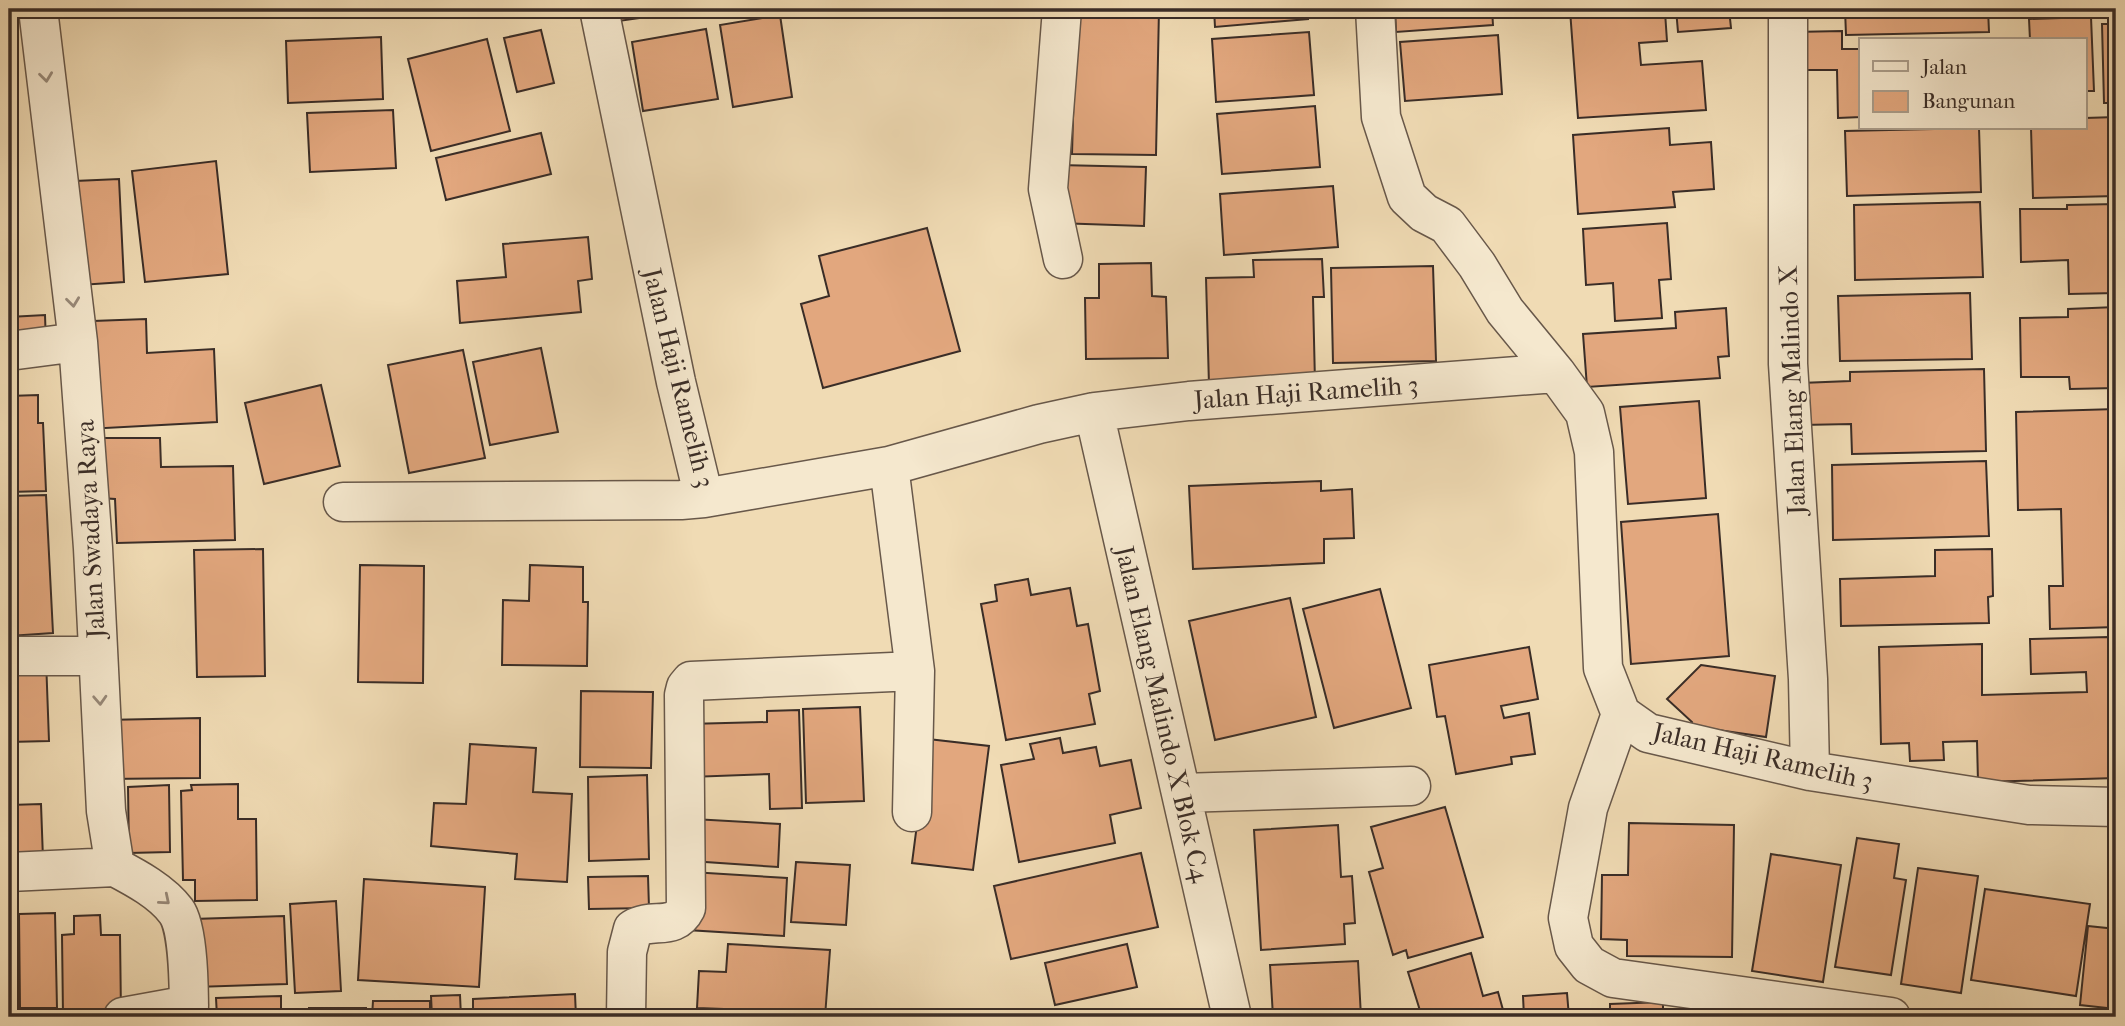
<svg xmlns="http://www.w3.org/2000/svg" width="2125" height="1026" font-family="'IM FELL French Canon',serif">
	<style>
		.building { fill: #e2a77e; stroke: #3a2d27; stroke-width: 2 }
		.lines { fill: none; stroke-linecap: round; stroke-linejoin: round }
		.minor-casing { stroke: #68584a; stroke-width: 41 }
		.minor { stroke: #f5e8ce; stroke-width: 38 }
		.oneway { stroke: #988a7a }
		.labels { text-anchor: middle; stroke-width: 5; stroke-linejoin: round; paint-order: stroke }
		.street-label { font-size: 26px; fill: #3a2d27; stroke: #f5e8ce }
	</style>
	<rect width="100%" height="100%" fill="#f0dbb4"/>
	<filter id="stains"><feTurbulence type="fractalNoise" baseFrequency=".00286" numOctaves="4"/><feColorMatrix values="0 0 0 0 .2 0 0 0 0 .09 0 0 0 0 .02 0 0 0 .5 -.17"/></filter>
	<radialGradient id="worn" r=".72"><stop offset=".6" stop-color="#630" stop-opacity="0"/><stop offset="1" stop-color="#630" stop-opacity=".3"/></radialGradient>
	<path class="building" d="M 609,9 L 703,9 L 612,22 Z
		M 1076,9 L 1159,9 L 1156,155 L 1072,154 Z
		M 1214,9 L 1307,9 L 1308,19 L 1215,27 Z
		M 1395,9 L 1492,9 L 1493,25 L 1396,32 Z
		M 1557,9 L 1637,9 L 1638,13 L 1665,12 L 1667,41 L 1639,43 L 1641,65 L 1702,61 L 1706,110 L 1578,118 L 1570,10 Z
		M 1676,9 L 1729,9 L 1731,28 L 1678,32 Z
		M 1845,9 L 1988,9 L 1989,32 L 1846,35 Z
		M 780,15 L 792,97 L 733,107 L 720,25 Z
		M 2091,17 L 2094,91 L 2085,91 L 2085,40 L 2030,40 L 2029,19 Z
		M 2102,24 L 2116,24 L 2116,103 L 2104,103 Z
		M 706,29 L 718,99 L 643,111 L 632,42 Z
		M 541,30 L 554,83 L 517,92 L 504,38 Z
		M 1842,31 L 1842,49 L 1861,49 L 1861,117 L 1838,118 L 1837,70 L 1794,70 L 1793,32 Z
		M 1309,32 L 1314,95 L 1216,102 L 1212,39 Z
		M 1498,35 L 1502,94 L 1405,101 L 1400,42 Z
		M 381,37 L 383,99 L 288,103 L 286,41 Z
		M 487,39 L 510,131 L 431,151 L 408,59 Z
		M 1315,106 L 1320,167 L 1222,174 L 1217,114 Z
		M 393,110 L 396,168 L 310,172 L 307,113 Z
		M 2116,117 L 2116,196 L 2033,198 L 2031,128 L 2085,128 L 2085,118 Z
		M 1669,128 L 1670,145 L 1711,142 L 1714,189 L 1673,192 L 1675,207 L 1578,214 L 1573,135 Z
		M 1979,128 L 1981,192 L 1847,196 L 1845,131 Z
		M 541,133 L 551,174 L 446,200 L 436,158 Z
		M 216,161 L 228,274 L 145,282 L 132,171 Z
		M 1058,165 L 1146,167 L 1144,226 L 1056,223 Z
		M 119,179 L 124,282 L 80,285 L 75,181 Z
		M 1333,186 L 1338,247 L 1224,255 L 1220,194 Z
		M 1980,202 L 1983,277 L 1855,280 L 1854,205 Z
		M 2116,204 L 2116,293 L 2069,294 L 2068,260 L 2021,262 L 2020,209 L 2067,209 L 2067,205 Z
		M 1667,223 L 1671,279 L 1659,280 L 1662,318 L 1615,321 L 1613,283 L 1586,285 L 1583,229 Z
		M 9,226 L 13,226 L 15,265 L 9,265 Z
		M 927,228 L 960,351 L 823,388 L 801,304 L 829,296 L 819,256 Z
		M 588,237 L 592,279 L 578,281 L 581,312 L 460,323 L 457,281 L 506,277 L 503,244 Z
		M 1322,259 L 1324,297 L 1313,297 L 1315,382 L 1209,385 L 1206,278 L 1254,277 L 1253,260 Z
		M 1151,263 L 1152,296 L 1166,297 L 1168,358 L 1086,359 L 1085,298 L 1099,298 L 1099,264 Z
		M 1433,266 L 1436,361 L 1333,363 L 1331,268 Z
		M 1970,293 L 1972,359 L 1840,361 L 1838,296 Z
		M 2116,307 L 2116,388 L 2070,389 L 2069,377 L 2021,377 L 2020,318 L 2068,317 L 2068,309 Z
		M 1726,308 L 1729,356 L 1718,357 L 1720,378 L 1587,387 L 1583,334 L 1676,328 L 1675,312 Z
		M 45,315 L 46,344 L 9,348 L 9,317 Z
		M 146,319 L 147,353 L 214,349 L 217,422 L 87,429 L 93,321 Z
		M 541,348 L 558,432 L 490,445 L 473,362 Z
		M 463,350 L 485,458 L 409,473 L 388,365 Z
		M 1984,369 L 1986,451 L 1852,454 L 1851,424 L 1802,425 L 1801,383 L 1850,381 L 1850,372 Z
		M 321,385 L 340,466 L 264,484 L 245,403 Z
		M 38,395 L 38,423 L 43,423 L 46,491 L 9,492 L 9,396 Z
		M 1699,401 L 1706,498 L 1628,504 L 1620,407 Z
		M 2116,409 L 2116,627 L 2050,629 L 2049,586 L 2063,586 L 2061,509 L 2018,510 L 2016,412 Z
		M 98,438 L 160,438 L 161,467 L 233,466 L 235,540 L 117,543 L 115,499 L 100,498 Z
		M 1986,461 L 1989,536 L 1833,540 L 1832,465 Z
		M 1321,481 L 1321,491 L 1352,489 L 1354,538 L 1324,539 L 1324,563 L 1193,569 L 1189,486 Z
		M 46,495 L 53,633 L 9,636 L 9,496 Z
		M 1718,514 L 1729,656 L 1631,664 L 1621,522 Z
		M 263,549 L 265,676 L 197,677 L 194,550 Z
		M 1992,549 L 1993,596 L 1988,597 L 1989,623 L 1841,626 L 1840,579 L 1935,576 L 1935,550 Z
		M 360,565 L 424,566 L 423,683 L 358,682 Z
		M 530,565 L 583,567 L 583,602 L 588,602 L 587,666 L 502,665 L 503,600 L 529,601 Z
		M 1028,579 L 1031,595 L 1070,588 L 1077,626 L 1088,624 L 1100,691 L 1089,694 L 1095,724 L 1006,740 L 981,604 L 997,601 L 995,585 Z
		M 1380,589 L 1411,708 L 1334,728 L 1303,609 Z
		M 1290,598 L 1316,717 L 1215,740 L 1189,621 Z
		M 2108,637 L 2108,640 L 2116,640 L 2116,778 L 1978,782 L 1977,741 L 1943,742 L 1944,760 L 1910,761 L 1909,743 L 1881,744 L 1879,647 L 1982,644 L 1982,695 L 2087,692 L 2086,672 L 2031,674 L 2030,639 Z
		M 1529,647 L 1538,699 L 1501,706 L 1504,718 L 1529,713 L 1535,754 L 1511,757 L 1512,764 L 1456,774 L 1445,716 L 1437,717 L 1429,665 Z
		M 46,659 L 49,741 L 9,742 L 9,661 Z
		M 1701,665 L 1775,676 L 1766,737 L 1691,726 L 1692,722 L 1667,699 Z
		M 581,691 L 653,692 L 651,768 L 580,767 Z
		M 860,707 L 864,801 L 806,803 L 803,709 Z
		M 799,710 L 802,808 L 770,809 L 769,774 L 690,777 L 688,724 L 767,722 L 767,711 Z
		M 200,718 L 200,778 L 106,779 L 105,720 Z
		M 1060,738 L 1063,753 L 1096,747 L 1100,766 L 1131,760 L 1141,808 L 1110,815 L 1115,843 L 1019,862 L 1001,765 L 1034,759 L 1030,744 Z
		M 928,739 L 989,746 L 973,870 L 912,863 Z
		M 470,744 L 536,748 L 533,792 L 572,794 L 567,882 L 515,879 L 517,854 L 431,846 L 434,803 L 466,804 Z
		M 647,775 L 649,859 L 589,861 L 588,777 Z
		M 238,784 L 238,819 L 256,819 L 257,900 L 195,901 L 195,880 L 183,880 L 181,791 L 192,790 L 191,785 Z
		M 169,785 L 170,852 L 129,853 L 128,787 Z
		M 9,799 L 10,805 L 41,804 L 43,859 L 9,869 Z
		M 1445,807 L 1483,937 L 1408,958 L 1406,950 L 1393,955 L 1369,872 L 1383,868 L 1371,827 Z
		M 693,819 L 780,824 L 778,867 L 691,861 Z
		M 1629,823 L 1734,825 L 1732,957 L 1627,956 L 1627,940 L 1601,939 L 1602,875 L 1628,875 Z
		M 1338,825 L 1341,877 L 1352,876 L 1355,923 L 1344,924 L 1345,944 L 1261,950 L 1254,830 Z
		M 1857,838 L 1899,844 L 1894,878 L 1906,880 L 1891,975 L 1835,967 Z
		M 1141,853 L 1158,927 L 1011,959 L 994,886 Z
		M 1771,854 L 1841,865 L 1823,982 L 1752,971 Z
		M 796,862 L 850,865 L 846,925 L 791,922 Z
		M 1918,868 L 1978,876 L 1961,993 L 1901,984 Z
		M 691,872 L 787,878 L 784,936 L 687,930 Z
		M 648,876 L 649,908 L 589,909 L 588,877 Z
		M 364,879 L 485,887 L 479,987 L 358,980 Z
		M 1985,889 L 2090,904 L 2076,996 L 1971,980 Z
		M 336,901 L 341,991 L 295,993 L 290,904 Z
		M 9,909 L 13,1017 L 9,1017 Z
		M 55,913 L 57,1008 L 20,1008 L 19,914 Z
		M 100,915 L 101,935 L 120,935 L 121,1014 L 63,1015 L 62,935 L 74,934 L 74,916 Z
		M 284,916 L 287,984 L 195,987 L 193,919 Z
		M 2088,926 L 2116,929 L 2116,1009 L 2080,1005 Z
		M 728,944 L 830,950 L 825,1017 L 723,1017 L 723,1009 L 697,1008 L 699,971 L 726,972 Z
		M 1127,944 L 1137,987 L 1055,1005 L 1045,963 Z
		M 1471,953 L 1483,996 L 1498,992 L 1505,1017 L 1422,1017 L 1408,972 Z
		M 1358,961 L 1361,1017 L 1273,1017 L 1270,965 Z
		M 1567,993 L 1569,1017 L 1524,1017 L 1523,996 Z
		M 575,994 L 576,1017 L 473,1017 L 473,999 Z
		M 460,995 L 461,1017 L 432,1017 L 431,996 Z
		M 281,996 L 281,1017 L 217,1017 L 216,998 Z
		M 373,1001 L 430,1001 L 430,1017 L 372,1017 Z
		M 1663,1002 L 1663,1017 L 1610,1017 L 1610,1004 Z
		M 1684,1006 L 1794,1017 L 1683,1017 Z
		M 309,1008 L 366,1008 L 366,1017 L 309,1017 Z"/>
	<g class="lines">
		<defs>
			<path id="minor" d="M 38,9 L 78,342 L 93,548 L 106,811 L 115,867 C 136,878 162,892 176,911 C 189,928 189,994 189,1017
				M 599,9 L 676,382 L 704,498 L 889,466 L 1039,424 L 1094,412 L 1189,401 L 1556,373 L 1585,413 L 1594,452 L 1603,668 L 1621,714 L 1648,733 L 1810,771 L 2029,805 L 2116,807
				M 1062,9 L 1048,189 L 1063,259
				M 1375,9 L 1381,117 L 1407,197 L 1424,213 L 1447,225 L 1477,265 L 1505,311 L 1556,373
				M 1788,9 L 1788,364 L 1808,679 L 1810,771
				M 9,351 L 78,342
				M 1094,412 L 1232,1017
				M 889,466 L 915,671 L 912,812
				M 343,502 L 681,500 L 704,498
				M 9,656 L 97,656
				M 1621,714 L 1588,808 L 1568,918 L 1574,946 L 1589,965 L 1613,978 L 1891,1017
				M 1181,793 L 1411,786
				M 9,872 L 115,867
				M 123,1017 L 189,1005
				M 626,1017 L 627,952 L 633,929 C 653,917 674,932 686,908 L 684,695 L 686,687 L 691,681 L 915,671"/>
		</defs>
		<use href="#minor" class="minor-casing"/>
		<use href="#minor" class="minor"/>
	</g>
	<defs><path id="oneway-chevron" d="M-2-3.5L2.5 0L-2 3.5" fill="none" stroke-width="1.6" stroke-linecap="round" stroke-linejoin="round" transform="scale(1.75)"/></defs>
	<g class="oneway">
		<use href="#oneway-chevron" transform="translate(46 77) rotate(83)"/>
		<use href="#oneway-chevron" transform="translate(73 302) rotate(83)"/>
		<use href="#oneway-chevron" transform="translate(100 700) rotate(87)"/>
		<use href="#oneway-chevron" transform="translate(165 900) rotate(40)"/>
	</g>
	<g class="labels">
		<g class="street-label">
			<text transform="translate(679 378) rotate(76)" y="9">Jalan Haji Ramelih 3</text>
			<text transform="translate(1792 390) rotate(-92)" y="9">Jalan Elang Malindo X</text>
			<text transform="translate(1306 392) rotate(-4)" y="9">Jalan Haji Ramelih 3</text>
			<text transform="translate(90 529) rotate(-93)" y="9">Jalan Swadaya Raya</text>
			<text transform="translate(1163 714) rotate(77)" y="9">Jalan Elang Malindo X Blok C4</text>
			<text transform="translate(1763 756) rotate(13)" y="9">Jalan Haji Ramelih 3</text>
		</g>
	</g>
	<rect width="2125" height="1026" fill="none" stroke="#f0dbb4" stroke-width="35"/>
	<rect x="10" y="10" width="2104" height="1005" fill="none" stroke="#3a2d27" stroke-width="3.5"/>
	<rect x="18" y="18" width="2090" height="991" fill="none" stroke="#3a2d27" stroke-width="2"/>
	<rect x="1859" y="38" width="228" height="91" fill="#f5e8ce" stroke="#aa9d8b" stroke-width="2"/>
	<rect x="1873" y="61" width="35" height="10" fill="#f5e8ce" stroke="#aa9d8b" stroke-width="2"/>
	<text x="1922" y="74" font-size="21" fill="#3a2d27">Jalan</text>
	<rect x="1873" y="91" width="35" height="21" fill="#e2a77e" stroke="#aa9d8b" stroke-width="2"/>
	<text x="1922" y="108" font-size="21" fill="#3a2d27">Bangunan</text>
	<rect width="100%" height="100%" filter="url(#stains)"/>
	<rect width="100%" height="100%" fill="url(#worn)"/>
</svg>
